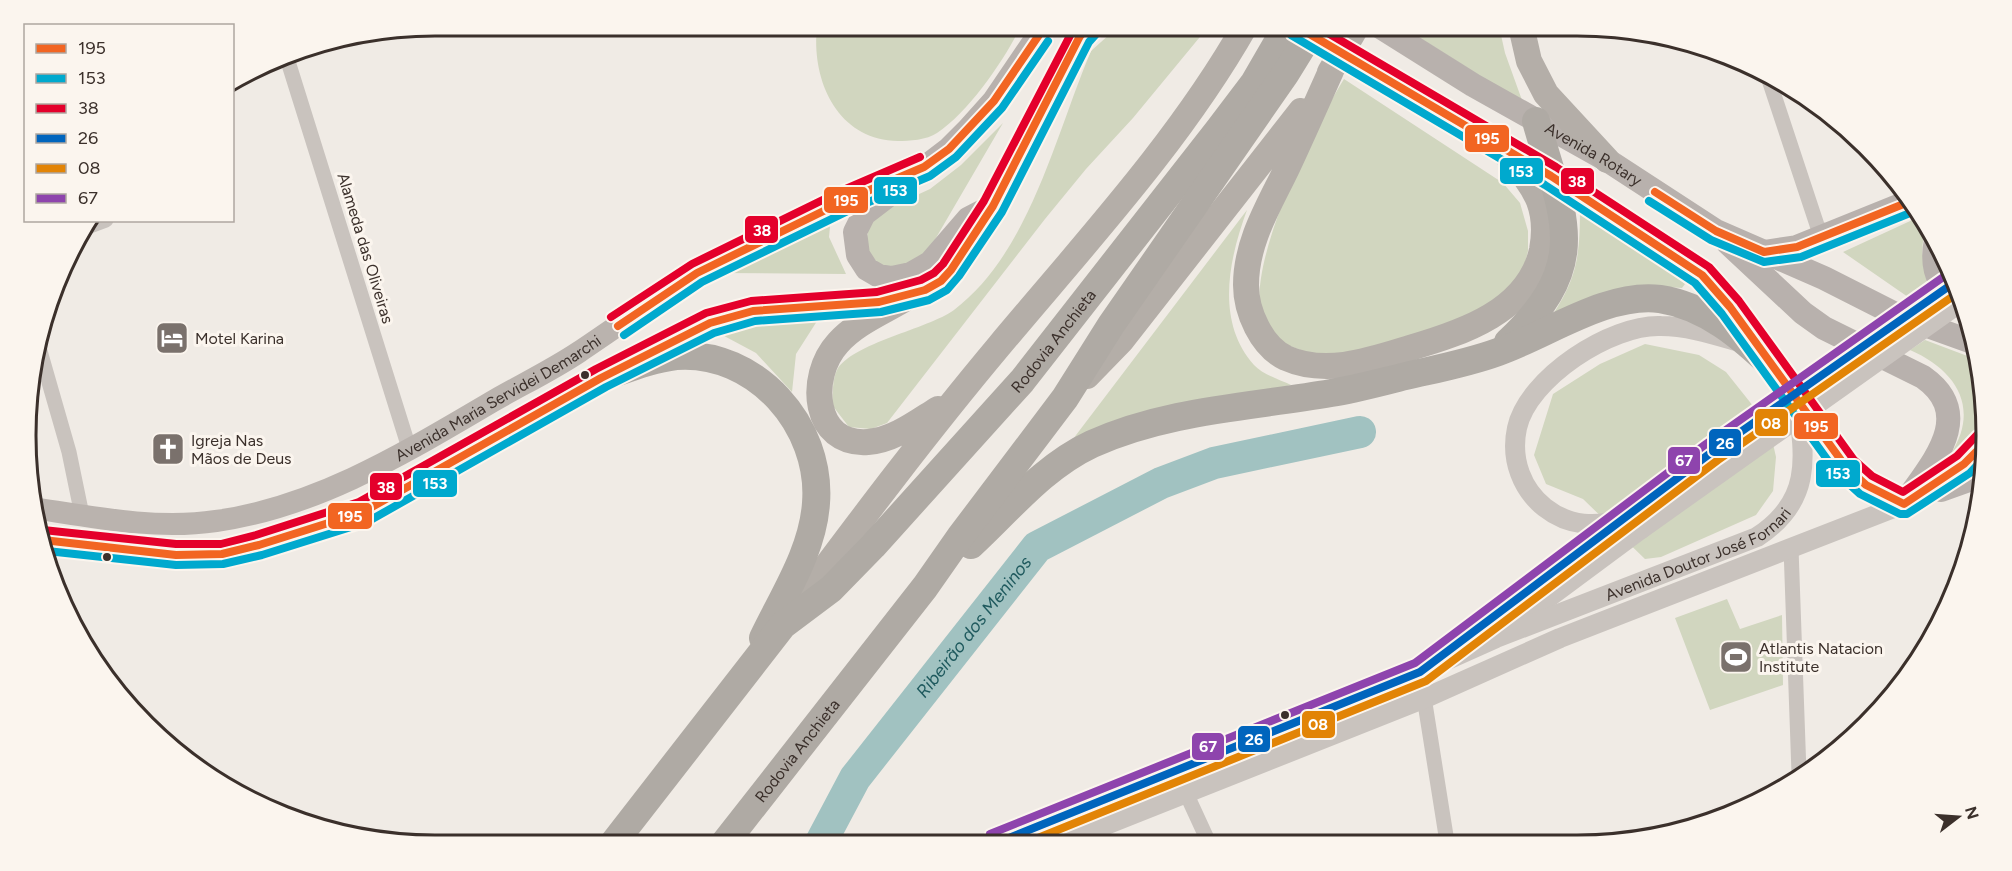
<svg xmlns="http://www.w3.org/2000/svg" width="2012" height="871" font-family="Figtree,sans-serif">
	<style>
		.green { fill: #d1d6bf }
		.lines { fill: none; stroke-linecap: round; stroke-linejoin: round }
		.river { stroke: #a1c2c1; stroke-width: 32 }
		.minor { stroke: #c9c3be; stroke-width: 15 }
		.tertiary { stroke: #c9c3be; stroke-width: 20 }
		.secondary { stroke: #bab3ae; stroke-width: 22 }
		.primary { stroke: #b8b1ad; stroke-width: 24 }
		.trunk { stroke: #b4aea8; stroke-width: 26 }
		.motorway { stroke: #afaaa4; stroke-width: 28 }
		.tertiary-bridge { stroke: #c9c3be; stroke-width: 20 }
		.primary-bridge { stroke: #b8b1ad; stroke-width: 24 }
		.bus-1-casing { stroke: #fbf5ee; stroke-width: 12 }
		.bus-2-casing { stroke: #fbf5ee; stroke-width: 12 }
		.bus-3-casing { stroke: #fbf5ee; stroke-width: 12 }
		.bus-4-casing { stroke: #fbf5ee; stroke-width: 12 }
		.bus-5-casing { stroke: #fbf5ee; stroke-width: 12 }
		.bus-6-casing { stroke: #fbf5ee; stroke-width: 12 }
		.bus-1 { stroke: #f26522; stroke-width: 8 }
		.bus-2 { stroke: #00a9ce; stroke-width: 8 }
		.bus-3 { stroke: #e4002b; stroke-width: 8 }
		.bus-4 { stroke: #0065bd; stroke-width: 8 }
		.bus-5 { stroke: #e28406; stroke-width: 8 }
		.bus-6 { stroke: #8e44ad; stroke-width: 8 }
		.bus-dot { fill: #3b302b; stroke: #fbf5ee; stroke-width: 2 }
		.labels { text-anchor: middle; stroke-width: 6; stroke-linejoin: round; paint-order: stroke }
		.street-label { font-size: 16px; fill: #3b302b; stroke: #fbf5ee }
		.poi-label { font-size: 16px; fill: #3b302b; stroke: #fbf5ee; text-anchor: start }
		.water-label { font-size: 18px; font-style: italic; fill: #1f5a5e; stroke: #fbf5ee }
		.rim { fill: none; stroke: #3b302b; stroke-width: 3 }
		.line-badge { stroke: #fbf5ee; stroke-width: 2 }
		.badge-label { font-size: 16px; text-anchor: middle; font-weight: bold; fill: #fff }
	</style>
	<rect width="100%" height="100%" fill="#f0ebe5"/>
	<path class="green" d="M 817,26 L 1021,26 C 1005,59 969,112 937,133 C 927,140 909,141 898,141 C 837,140 811,80 817,26 Z
		M 1129,26 L 1175,26 L 1204,32 L 1133,118 L 1086,169 L 1045,219 L 887,423 L 871,429 L 849,427 L 832,405 C 833,394 832,380 837,370 C 852,343 928,329 954,310 C 1030,252 1055,136 1091,51 L 1111,33 Z
		M 1401,26 L 1499,26 L 1505,53 L 1523,103 Z
		M 1344,79 L 1503,183 L 1520,203 L 1528,231 L 1528,251 L 1522,276 L 1501,304 L 1450,332 L 1329,361 L 1272,339 C 1268,330 1261,319 1260,310 C 1252,252 1313,129 1344,79 Z
		M 1003,123 L 926,255 L 893,276 L 865,251 L 869,224 L 878,213 L 930,189 L 961,165 Z
		M 1580,205 L 1685,284 L 1682,288 L 1651,286 L 1548,322 C 1578,278 1580,256 1580,205 Z
		M 1247,210 C 1229,259 1215,321 1254,365 C 1262,374 1280,380 1291,385 L 1070,443 Z
		M 831,216 L 829,237 L 846,274 L 717,273 Z
		M 1921,216 L 1928,228 C 1918,243 1924,266 1927,283 L 1908,297 L 1843,252 Z
		M 783,316 L 819,318 L 796,354 L 792,392 L 756,353 L 713,330 Z
		M 1925,340 L 1978,360 L 1985,422 L 1952,458 L 1950,455 C 1981,408 1956,370 1910,350 Z
		M 1645,344 L 1699,355 L 1726,372 L 1769,426 L 1776,457 L 1773,491 L 1756,515 L 1661,557 L 1645,559 L 1583,499 L 1546,484 L 1534,455 L 1553,394 L 1600,364 Z
		M 1727,599 L 1740,629 L 1782,615 L 1783,685 L 1710,710 L 1675,618 Z"/>
	<g class="lines">
		<path class="river" id="s1" d="M 820,844 L 855,778 L 1037,547 L 1161,483 L 1214,463 L 1360,432"/>
		<path class="minor" d="M 286,55 L 410,451
			M 1767,74 L 1818,228 L 1832,234
			M 82,229 L 106,220
			M 38,344 L 69,452 L 82,515
			M 1791,548 L 1799,773
			M 1420,672 L 1447,842
			M 1172,772 L 1186,793 L 1209,843"/>
		<g class="tertiary">
			<path d="M 1628,515 C 1568,546 1503,493 1517,428 C 1528,378 1611,324 1661,326 C 1686,326 1712,334 1736,341"/>
			<path d="M 1513,624 L 1641,529"/>
			<path d="M 1445,652 L 1616,523"/>
			<path id="s2" d="M 994,844 L 1420,672 L 1496,638 L 1757,537 C 1811,502 1806,459 1797,403"/>
			<path d="M 1058,844 L 1423,699 L 1560,638 L 1904,504"/>
		</g>
		<g class="secondary">
			<path id="s3" d="M 33,508 C 92,517 156,530 216,521 C 318,507 408,451 495,400 C 523,384 552,370 579,352 C 618,326 656,298 696,274 C 764,235 839,203 911,172"/>
			<path d="M 42,540 C 101,547 162,560 222,554 C 267,549 320,528 363,512 C 432,473 501,435 569,396 C 617,369 667,337 719,320 C 788,297 868,321 934,285 C 961,271 977,231 993,206"/>
		</g>
		<g class="primary">
			<path d="M 1045,26 L 994,101 L 968,130 L 949,149 L 864,214 L 855,232 L 858,255 L 867,269 L 879,276 L 892,278 L 911,274 L 930,263 L 968,219 L 993,206 L 1080,36 L 1089,26"/>
			<path id="s4" d="M 1379,26 L 1473,85 L 1607,160 L 1716,231 L 1824,278 L 1897,315 L 1975,343"/>
			<path d="M 1458,122 L 1551,176 L 1702,275 L 1730,307 L 1846,467 L 1866,485 L 1904,504"/>
			<path d="M 1936,240 C 1930,268 1939,289 1961,306"/>
			<path d="M 1728,243 L 1803,313 L 1824,328 L 1923,377 C 1978,416 1930,465 1904,504"/>
			<path d="M 1764,252 L 1797,247 L 1911,201"/>
			<path d="M 1941,490 L 1983,475"/>
			<path d="M 1911,500 L 1964,464 L 1985,442"/>
		</g>
		<path class="trunk" d="M 1521,26 L 1529,61 L 1546,94 L 1607,160
			M 1331,71 C 1317,102 1303,134 1288,166 C 1270,204 1246,241 1246,285 C 1246,311 1261,346 1286,358 C 1326,376 1371,360 1410,348 C 1462,333 1529,311 1542,250 C 1545,234 1545,217 1539,201 C 1531,181 1515,165 1502,149
			M 1330,72 L 1357,26
			M 911,295 C 888,310 856,322 838,343 C 807,377 813,446 868,442 C 894,440 917,422 938,409
			M 1087,376 L 1121,341 L 1301,111
			M 793,611 C 860,521 927,432 999,346 C 1085,243 1179,142 1245,26"/>
		<g class="motorway">
			<path d="M 1508,342 C 1593,262 1563,218 1536,121"/>
			<path d="M 601,378 C 625,370 650,359 676,356 C 756,350 822,426 816,503 C 813,551 783,596 763,638"/>
			<path d="M 971,545 C 1010,509 1043,467 1092,444 C 1167,410 1251,407 1331,393 C 1356,389 1381,382 1406,376 C 1436,369 1468,363 1498,352 C 1547,335 1607,292 1660,299 C 1706,306 1742,337 1774,368"/>
			<path id="s5" d="M 612,845 L 783,625 L 831,589 L 873,546 L 1022,381 L 1219,129 L 1254,83 L 1287,26"/>
			<path id="s6" d="M 723,845 L 925,587 L 960,537 L 1065,398 L 1111,325 L 1286,73 L 1315,26"/>
		</g>
		<path class="tertiary-bridge" d="M 1630,513 L 1955,282
			M 1641,529 L 1962,301"/>
		<path class="primary-bridge" d="M 1296,26 L 1458,122"/>
		<defs>
			<path id="bus-1" d="M 1296,26 L 1551,176 L 1702,275 L 1730,307 L 1846,467 L 1866,485 L 1904,504 L 1964,464 L 1985,443
				M 1655,192 L 1716,231 L 1764,252 L 1797,247 L 1911,201
				M 618,326 L 697,273 L 846,200 L 924,167 L 949,149 L 994,101 L 1039,35
				M 43,540 L 176,555 L 222,554 L 259,545 L 363,512 L 601,378 L 710,323 L 753,311 L 879,302 L 925,290 L 941,281 L 951,270 L 993,206 L 1080,36 L 1089,26"/>
			<path id="bus-2" d="M 1291,35 L 1545,185 L 1695,283 L 1722,314 L 1837,473 L 1860,494 L 1900,514 L 1907,514 L 1970,473 L 1984,458
				M 1649,201 L 1711,240 L 1764,262 L 1801,257 L 1915,211
				M 624,335 L 702,282 L 850,210 L 930,176 L 956,157 L 1002,108 L 1048,41
				M 47,551 L 176,565 L 223,564 L 262,555 L 367,522 L 606,387 L 714,333 L 755,321 L 881,312 L 929,300 L 947,290 L 959,276 L 1002,212 L 1089,42 L 1097,33"/>
			<path id="bus-3" d="M 1316,26 L 1556,167 L 1709,267 L 1739,301 L 1854,460 L 1872,476 L 1903,492 L 1957,456 L 1977,435
				M 611,317 L 692,264 L 841,191 L 920,157
				M 43,530 L 176,544 L 221,544 L 256,535 L 359,502 L 596,369 L 706,313 L 751,301 L 877,292 L 921,280 L 934,273 L 943,264 L 984,201 L 1075,26"/>
			<path id="bus-4" d="M 994,844 L 1420,672 L 1712,452 L 1955,282"/>
			<path id="bus-5" d="M 1023,844 L 1426,681 L 1718,460 L 1959,292"/>
			<path id="bus-6" d="M 990,834 L 1415,663 L 1706,444 L 1949,273"/>
		</defs>
		<use href="#bus-1" class="bus-1-casing"/>
		<use href="#bus-2" class="bus-2-casing"/>
		<use href="#bus-3" class="bus-3-casing"/>
		<use href="#bus-4" class="bus-4-casing"/>
		<use href="#bus-5" class="bus-5-casing"/>
		<use href="#bus-6" class="bus-6-casing"/>
		<use href="#bus-1" class="bus-1"/>
		<use href="#bus-2" class="bus-2"/>
		<use href="#bus-3" class="bus-3"/>
		<use href="#bus-4" class="bus-4"/>
		<use href="#bus-5" class="bus-5"/>
		<use href="#bus-6" class="bus-6"/>
	</g>
	<defs>
		<symbol id="hotel-square" viewBox="-11 -11 22 22"><rect x="-9" y="-9" width="18" height="18" rx="4" fill="#7a716c" stroke="#fbf5ee"/><path d="M-6-4.5h1.5V1H6V5H4.5V3h-9V5H-6ZM-4 0a1.8 1.8 0 1 1 3.6 0ZM.5 0V-2.5h3Q6-2.5 6 0Z" fill="#fff"/></symbol>
		<symbol id="church-square" viewBox="-11 -11 22 22"><rect x="-9" y="-9" width="18" height="18" rx="4" fill="#7a716c" stroke="#fbf5ee"/><path d="M-1.2-6h2.4v3.5h3.3v2.4h-3.3V6h-2.4V-.1h-3.3v-2.4h3.3Z" fill="#fff"/></symbol>
		<symbol id="stadium-square" viewBox="-11 -11 22 22"><rect x="-9" y="-9" width="18" height="18" rx="4" fill="#7a716c" stroke="#fbf5ee"/><path d="M0-5a6.5 5 0 1 0 0 10a6.5 5 0 1 0 0-10ZM-3.5-1.8h7v3.6h-7Z" fill="#fff"/></symbol>
	</defs>
	<g fill-rule="evenodd">
		<use href="#hotel-square" x="153" y="319" width="38" height="38"/>
		<use href="#church-square" x="149" y="430" width="38" height="38"/>
		<use href="#stadium-square" x="1717" y="638" width="38" height="38"/>
	</g>
	<g class="bus-dot">
		<circle cx="585" cy="375" r="5"/>
		<circle cx="107" cy="557" r="5"/>
		<circle cx="1285" cy="715" r="5"/>
	</g>
	<g class="labels">
		<g class="street-label">
			<text dy="6" stroke="none"><textPath href="#s4" startOffset="250">Avenida Rotary</textPath></text>
			<text transform="translate(366 248) rotate(73)" y="6">Alameda das Oliveiras</text>
			<text dy="6" stroke="none"><textPath href="#s5" startOffset="672">Rodovia Anchieta</textPath></text>
			<text dy="6" stroke="none"><textPath href="#s3" startOffset="494">Avenida Maria Servidei Demarchi</textPath></text>
			<text dy="6" stroke="none"><textPath href="#s2" startOffset="762">Avenida Doutor José Fornari</textPath></text>
			<text dy="6" stroke="none"><textPath href="#s6" startOffset="120">Rodovia Anchieta</textPath></text>
		</g>
		<g class="poi-label">
			<text x="195" y="344">Motel Karina</text>
			<text x="191" y="446">Igreja Nas<tspan x="191" dy="18">Mãos de Deus</tspan></text>
			<text x="1759" y="654">Atlantis Natacion<tspan x="1759" dy="18">Institute</tspan></text>
		</g>
		<g class="water-label">
			<text dy="6" stroke="none"><textPath href="#s1" startOffset="267">Ribeirão dos Meninos</textPath></text>
		</g>
	</g>
	<path d="M0 0H2012V871H0ZM435 36H1577A399 399 0 0 1 1976 435V436A399 399 0 0 1 1577 835H435A399 399 0 0 1 36 436V435A399 399 0 0 1 435 36Z" fill="#fbf5ee" fill-rule="evenodd"/>
	<path class="rim" d="M435 36H1577A399 399 0 0 1 1976 435V436A399 399 0 0 1 1577 835H435A399 399 0 0 1 36 436V435A399 399 0 0 1 435 36Z"/>
	<g class="line-badge">
		<rect x="1464" y="124" width="46" height="29" rx="6" fill="#f26522"/>
		<rect x="1499" y="157" width="45" height="28" rx="6" fill="#00a9ce"/>
		<rect x="1560" y="167" width="35" height="28" rx="6" fill="#e4002b"/>
		<rect x="873" y="176" width="45" height="29" rx="6" fill="#00a9ce"/>
		<rect x="823" y="186" width="46" height="28" rx="6" fill="#f26522"/>
		<rect x="744" y="215" width="35" height="29" rx="6" fill="#e4002b"/>
		<rect x="1754" y="408" width="35" height="29" rx="6" fill="#e28406"/>
		<rect x="1793" y="412" width="46" height="28" rx="6" fill="#f26522"/>
		<rect x="1708" y="428" width="34" height="29" rx="6" fill="#0065bd"/>
		<rect x="1667" y="446" width="34" height="29" rx="6" fill="#8e44ad"/>
		<rect x="1815" y="459" width="46" height="29" rx="6" fill="#00a9ce"/>
		<rect x="412" y="469" width="46" height="29" rx="6" fill="#00a9ce"/>
		<rect x="369" y="472" width="34" height="29" rx="6" fill="#e4002b"/>
		<rect x="327" y="502" width="46" height="28" rx="6" fill="#f26522"/>
		<rect x="1301" y="710" width="35" height="29" rx="6" fill="#e28406"/>
		<rect x="1237" y="725" width="34" height="28" rx="6" fill="#0065bd"/>
		<rect x="1191" y="732" width="34" height="29" rx="6" fill="#8e44ad"/>
	</g>
	<g class="badge-label">
		<text x="1487" y="144">195</text>
		<text x="1521" y="177">153</text>
		<text x="1577" y="187">38</text>
		<text x="895" y="196">153</text>
		<text x="846" y="206">195</text>
		<text x="762" y="236">38</text>
		<text x="1771" y="429">08</text>
		<text x="1816" y="432">195</text>
		<text x="1725" y="449">26</text>
		<text x="1684" y="466">67</text>
		<text x="1838" y="479">153</text>
		<text x="435" y="489">153</text>
		<text x="386" y="493">38</text>
		<text x="350" y="522">195</text>
		<text x="1318" y="730">08</text>
		<text x="1254" y="745">26</text>
		<text x="1208" y="752">67</text>
	</g>
	<rect x="24" y="24" width="210" height="198" fill="#fbf5ee" stroke="#aea6a0" stroke-width="1.5"/>
	<rect x="36" y="44" width="30" height="9" fill="#f26522" stroke="#aea6a0" stroke-width="1.5"/>
	<text x="78" y="54" font-size="18" fill="#3b302b">195</text>
	<rect x="36" y="74" width="30" height="9" fill="#00a9ce" stroke="#aea6a0" stroke-width="1.5"/>
	<text x="78" y="84" font-size="18" fill="#3b302b">153</text>
	<rect x="36" y="104" width="30" height="9" fill="#e4002b" stroke="#aea6a0" stroke-width="1.5"/>
	<text x="78" y="114" font-size="18" fill="#3b302b">38</text>
	<rect x="36" y="134" width="30" height="9" fill="#0065bd" stroke="#aea6a0" stroke-width="1.5"/>
	<text x="78" y="144" font-size="18" fill="#3b302b">26</text>
	<rect x="36" y="164" width="30" height="9" fill="#e28406" stroke="#aea6a0" stroke-width="1.5"/>
	<text x="78" y="174" font-size="18" fill="#3b302b">08</text>
	<rect x="36" y="194" width="30" height="9" fill="#8e44ad" stroke="#aea6a0" stroke-width="1.5"/>
	<text x="78" y="204" font-size="18" fill="#3b302b">67</text>
	<g transform="translate(1958 817) rotate(73)" stroke="#fbf5ee" stroke-width="4.5" paint-order="stroke">
	<path d="M0-4.5L10 22L0 15L-10 22Z" fill="#3b302b"/>
	<text y="-9" font-size="16" font-weight="bold" text-anchor="middle" fill="#3b302b">N</text>
	</g>
</svg>
